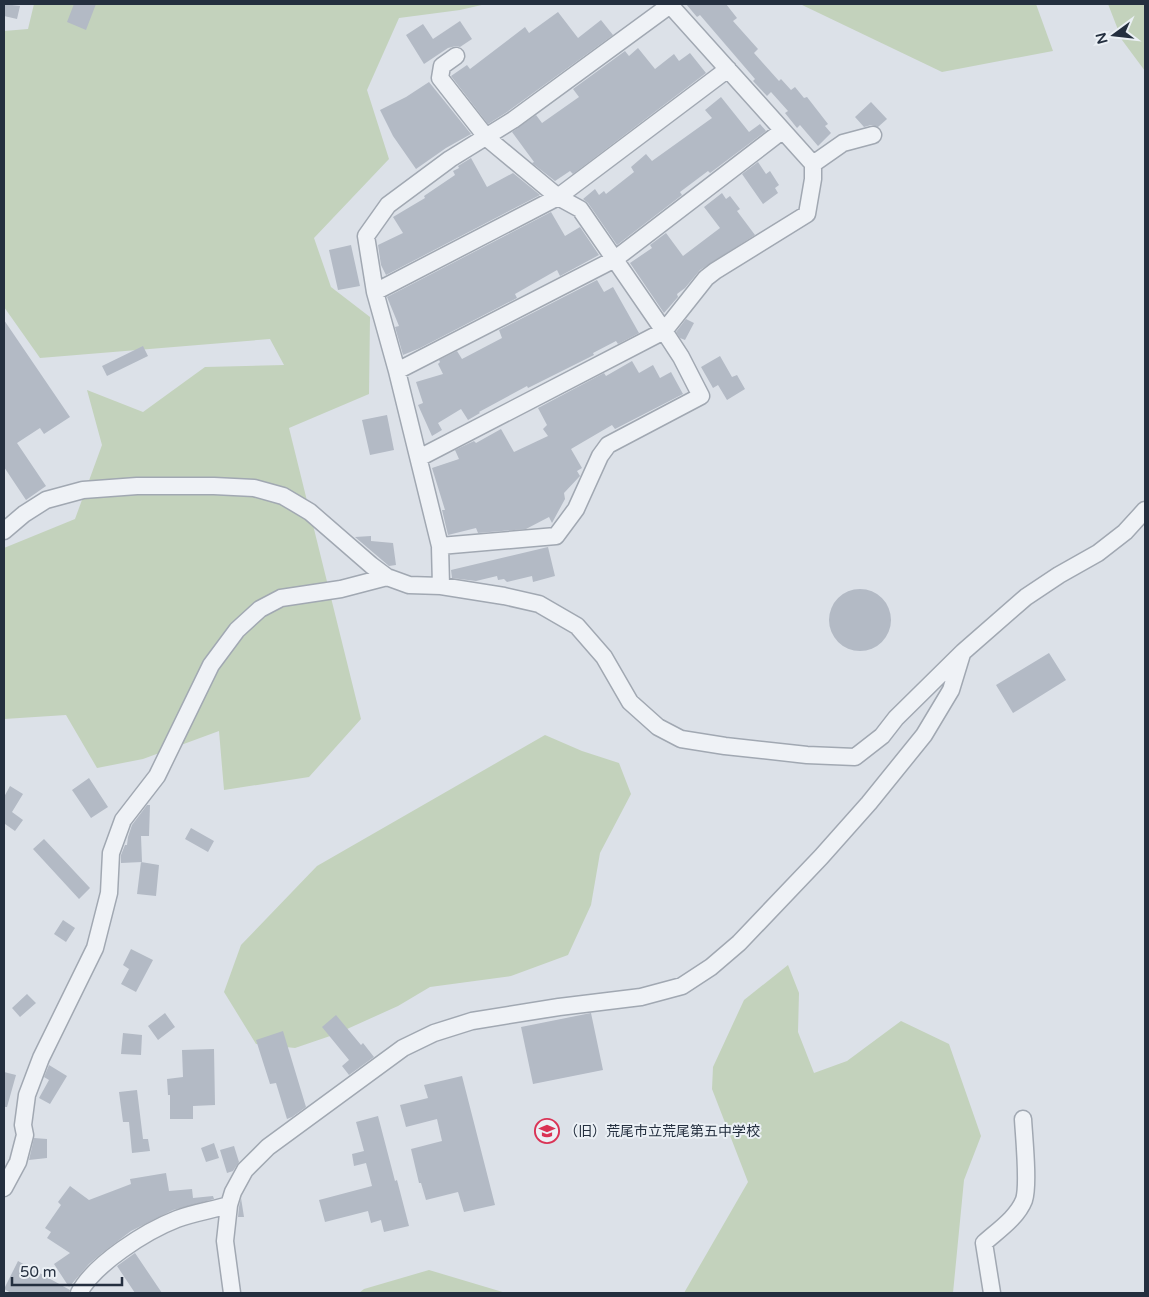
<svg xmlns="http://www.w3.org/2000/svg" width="1149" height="1297" font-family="'Varela Round','Noto Sans JP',sans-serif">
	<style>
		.green { fill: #c3d2bc }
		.building { fill: #b3bac5 }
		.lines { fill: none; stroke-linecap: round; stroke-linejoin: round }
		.minor-casing { stroke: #a1a8b2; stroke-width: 19 }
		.minor { stroke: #eff2f6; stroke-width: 16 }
		.labels { text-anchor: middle; stroke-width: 4; stroke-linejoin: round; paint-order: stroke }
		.poi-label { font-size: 14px; fill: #242f3f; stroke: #ebf0f5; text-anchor: start }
	</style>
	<rect width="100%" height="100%" fill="#dce1e8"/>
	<path class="green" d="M 34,4 L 486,4 L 460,10 L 399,18 L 367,90 L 389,159 L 314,238 L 331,287 L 370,317 L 369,394 L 289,428 L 361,719 L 309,777 L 224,790 L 219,731 L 143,759 L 97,768 L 66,715 L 4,719 L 4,548 L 75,519 L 102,445 L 87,390 L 143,412 L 205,367 L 284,365 L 270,339 L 40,358 L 4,307 L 4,31 L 28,29 Z
		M 800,4 L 1036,4 L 1053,51 L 942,72 Z
		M 1108,4 L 1145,4 L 1145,71 L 1122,40 Z
		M 545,735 L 582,751 L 619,763 L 631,794 L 600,853 L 591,905 L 568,955 L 511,976 L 430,987 L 398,1006 L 336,1034 L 295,1048 L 256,1044 L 224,992 L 241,945 L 317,866 Z
		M 788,965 L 799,993 L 798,1032 L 814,1073 L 847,1061 L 901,1021 L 949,1044 L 981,1136 L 964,1180 L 953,1293 L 684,1293 L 748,1182 L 712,1089 L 713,1067 L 744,1000 Z
		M 429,1270 L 506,1293 L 359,1293 L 364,1289 Z"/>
	<path class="building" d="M 4,4 L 20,6 L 17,19 L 4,16 Z
		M 74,4 L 96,4 L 86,30 L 67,22 Z
		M 686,4 L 726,4 L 737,18 L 733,21 L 758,49 L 754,53 L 779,81 L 781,79 L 791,90 L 795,87 L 804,98 L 807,97 L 828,124 L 825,126 L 831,133 L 818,146 L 800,125 L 797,128 L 785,113 L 788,111 L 771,92 L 767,96 L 753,81 L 755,79 L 700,15 L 697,17 Z
		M 558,12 L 578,38 L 601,20 L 613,35 L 507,112 L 488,124 L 451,76 L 467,65 L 470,69 L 525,27 L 529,33 Z
		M 460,21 L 472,39 L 460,47 L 456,46 L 448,48 L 424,64 L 406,35 L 423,24 L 433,39 Z
		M 638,48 L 655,69 L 674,54 L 679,61 L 690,53 L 706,73 L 573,174 L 570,171 L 555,181 L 532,163 L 534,162 L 512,132 L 536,115 L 542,123 L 579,97 L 573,89 L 625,51 L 629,56 Z
		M 429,82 L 471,134 L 446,148 L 416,169 L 393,136 L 380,110 L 406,97 Z
		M 721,97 L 749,132 L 760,124 L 766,131 L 710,173 L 708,171 L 680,192 L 682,195 L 617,245 L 588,203 L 583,199 L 595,189 L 599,195 L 604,191 L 606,194 L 634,172 L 631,167 L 646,154 L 652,161 L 712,118 L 705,110 Z
		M 871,102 L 887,119 L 878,127 L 871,125 L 864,127 L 855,117 Z
		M 471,158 L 487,187 L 513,173 L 540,195 L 386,275 L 381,265 L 378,245 L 403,233 L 393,217 L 425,198 L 424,196 L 455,175 L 453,171 L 459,168 L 458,166 Z
		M 758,162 L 766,174 L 770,171 L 779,185 L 775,188 L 778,193 L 763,204 L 742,174 Z
		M 722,193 L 726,199 L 730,196 L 740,209 L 737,211 L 755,235 L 700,270 L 685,288 L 677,294 L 678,297 L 664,313 L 630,263 L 652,248 L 650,245 L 666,233 L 683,256 L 720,228 L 704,207 Z
		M 551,212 L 565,236 L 580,227 L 599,255 L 560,276 L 557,270 L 515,294 L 517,298 L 420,348 L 403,355 L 395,327 L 399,326 L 387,297 Z
		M 351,245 L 360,286 L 338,290 L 329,250 Z
		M 597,280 L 604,292 L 613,287 L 639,333 L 618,344 L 616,341 L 593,353 L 594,355 L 528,388 L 527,386 L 479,412 L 480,413 L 468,420 L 461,409 L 438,423 L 442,430 L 432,436 L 418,405 L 423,403 L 416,382 L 443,374 L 438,364 L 440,362 L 439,360 L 457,351 L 462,359 L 502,338 L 499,330 Z
		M 686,319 L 694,323 L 685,340 L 680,338 L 676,332 Z
		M 4,320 L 70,417 L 44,434 L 40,428 L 17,443 L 46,486 L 26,500 L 4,467 Z
		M 143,346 L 148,356 L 107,376 L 102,366 Z
		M 720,356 L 732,377 L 737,375 L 745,389 L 727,400 L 718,385 L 713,388 L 701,367 Z
		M 632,361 L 639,373 L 653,365 L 660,378 L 671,372 L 683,394 L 615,429 L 612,425 L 571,449 L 582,468 L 577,471 L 580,476 L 564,493 L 565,499 L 552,523 L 549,517 L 526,529 L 478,533 L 476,528 L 448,535 L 442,510 L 445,510 L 432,468 L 459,459 L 455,450 L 474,441 L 476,443 L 501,429 L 514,452 L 548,436 L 543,429 L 547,425 L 538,408 L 604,373 L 606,376 Z
		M 387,415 L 394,450 L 370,455 L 362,420 Z
		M 371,536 L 371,541 L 393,543 L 396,565 L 389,566 L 355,537 Z
		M 548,547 L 555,576 L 533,582 L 532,576 L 507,582 L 504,579 L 498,580 L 497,576 L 476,581 L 452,578 L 451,570 Z
		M829 620a31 31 0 1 1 62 0a31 31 0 1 1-62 0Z
		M 1049,653 L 1066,680 L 1013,713 L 996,685 Z
		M 89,778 L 108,807 L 91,818 L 72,790 Z
		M 10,786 L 23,794 L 12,812 L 23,820 L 15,831 L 5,824 L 4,826 L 4,797 Z
		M 147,805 L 150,805 L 149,836 L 141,836 L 142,862 L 121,863 L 121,855 L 125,845 L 127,845 L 128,837 L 132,825 Z
		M 191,828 L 214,841 L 208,852 L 185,839 Z
		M 44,839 L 90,888 L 79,899 L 33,849 Z
		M 141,862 L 159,865 L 156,896 L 137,894 Z
		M 63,920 L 75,928 L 66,942 L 54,934 Z
		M 131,949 L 153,960 L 136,992 L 121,984 L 129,969 L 123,965 Z
		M 27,994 L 36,1003 L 20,1017 L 12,1008 Z
		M 165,1013 L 175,1027 L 158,1040 L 148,1026 Z
		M 591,1013 L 603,1070 L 533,1084 L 521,1027 Z
		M 336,1015 L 361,1045 L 363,1043 L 374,1057 L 349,1075 L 342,1066 L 349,1060 L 322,1027 Z
		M 283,1031 L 306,1107 L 292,1117 L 287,1119 L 276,1083 L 270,1084 L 256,1040 Z
		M 123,1033 L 142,1035 L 141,1055 L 121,1054 Z
		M 214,1049 L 215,1105 L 193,1106 L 193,1119 L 170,1119 L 170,1095 L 168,1095 L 167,1079 L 183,1077 L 182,1050 Z
		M 49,1065 L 67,1076 L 50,1104 L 39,1098 L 49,1080 L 44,1077 Z
		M 4,1072 L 16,1075 L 7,1107 L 4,1107 Z
		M 462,1076 L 495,1205 L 464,1212 L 458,1192 L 426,1200 L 421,1183 L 419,1183 L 411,1149 L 442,1141 L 437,1119 L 406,1127 L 400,1105 L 428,1098 L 424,1085 Z
		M 137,1090 L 143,1139 L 148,1139 L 150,1151 L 132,1153 L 129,1122 L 123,1122 L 119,1092 Z
		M 378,1116 L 395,1181 L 397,1180 L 409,1226 L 384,1232 L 381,1220 L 371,1223 L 368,1211 L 325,1222 L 319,1200 L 372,1186 L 366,1163 L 354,1166 L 352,1154 L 364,1151 L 356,1122 Z
		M 34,1138 L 47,1139 L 47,1158 L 29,1160 Z
		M 214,1143 L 219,1158 L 206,1162 L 201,1148 Z
		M 234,1146 L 239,1162 L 233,1171 L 227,1173 L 220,1150 Z
		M 166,1173 L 169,1191 L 192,1189 L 193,1198 L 213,1196 L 214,1199 L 173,1210 L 131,1231 L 102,1253 L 89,1264 L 69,1287 L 54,1264 L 70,1253 L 47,1238 L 51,1232 L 45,1228 L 61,1205 L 58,1202 L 70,1186 L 89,1200 L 131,1184 L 130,1179 Z
		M 241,1198 L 244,1217 L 238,1217 L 239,1207 Z
		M 135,1253 L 162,1293 L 135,1293 L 117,1266 Z
		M 18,1261 L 70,1290 L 69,1293 L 11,1293 L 4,1289 Z"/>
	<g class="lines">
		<defs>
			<path id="minor" d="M 813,164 L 843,143 L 873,135
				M 375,292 L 558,197 L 728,69
				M 397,371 L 615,259 L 782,131
				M 419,458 L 664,331 L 706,278 L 715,271 L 807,214 L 813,179 L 813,164 L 670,5 L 513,120 L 450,159 L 388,205 L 366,236 L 375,292 L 397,371 L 440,546 L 441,586
				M 4,531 L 24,514 L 46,500 L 83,490 L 137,486 L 214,486 L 254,488 L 283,496 L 310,512 L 371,565 L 387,577 L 409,585 L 441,586 L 504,596 L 539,604 L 577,626 L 604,657 L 630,702 L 658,727 L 681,739 L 725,746 L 807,755 L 855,757 L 882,736 L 896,718 L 963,652 L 1026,597 L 1059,575 L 1098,553 L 1125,532 L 1145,510
				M 440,546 L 556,536 L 576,509 L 600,456 L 608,445 L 701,396 L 681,357 L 664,331 L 580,209 L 558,197 L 487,138 L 440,78 L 442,66 L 456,56
				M 4,1188 L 18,1162 L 25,1135 L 23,1125 L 27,1095 L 41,1058 L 95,948 L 109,893 L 111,853 L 123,820 L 157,776 L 211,665 L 237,630 L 260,609 L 281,598 L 341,589 L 387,577
				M 79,1293 C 94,1264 146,1231 177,1219 C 193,1213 212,1210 229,1205
				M 232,1293 L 225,1241 L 229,1205 L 233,1192 L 245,1170 L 268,1147 L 403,1048 L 434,1033 L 472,1021 L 559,1007 L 641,997 L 682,986 L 711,967 L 739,943 L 821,857 L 869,803 L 924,735 L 951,690 L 962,654
				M 992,1293 L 984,1243 C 997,1231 1017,1218 1024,1200 C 1029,1185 1024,1137 1023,1119"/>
		</defs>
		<use href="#minor" class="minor-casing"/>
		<use href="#minor" class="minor"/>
	</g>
	<defs>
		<symbol id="school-ring" viewBox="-11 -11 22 22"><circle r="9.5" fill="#ebf0f5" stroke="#da3355" stroke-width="1.5"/><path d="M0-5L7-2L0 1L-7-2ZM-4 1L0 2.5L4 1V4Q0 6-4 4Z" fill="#da3355"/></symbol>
	</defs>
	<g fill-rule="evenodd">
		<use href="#school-ring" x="533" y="1117" width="28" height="28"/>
	</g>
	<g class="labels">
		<g class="poi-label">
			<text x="564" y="1136">（旧）荒尾市立荒尾第五中学校</text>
		</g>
	</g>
	<rect width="1149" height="1297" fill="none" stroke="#242f3f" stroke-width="10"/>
	<g transform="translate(1114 35) rotate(255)" stroke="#ebf0f5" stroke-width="4" paint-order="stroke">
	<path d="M0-4L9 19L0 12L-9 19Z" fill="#242f3f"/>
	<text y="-8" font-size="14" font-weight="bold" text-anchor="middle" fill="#242f3f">N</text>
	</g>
	<path d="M12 1277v8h110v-8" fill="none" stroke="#242f3f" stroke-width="2.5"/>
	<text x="20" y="1277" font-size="15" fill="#242f3f" stroke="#ebf0f5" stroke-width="4" paint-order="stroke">50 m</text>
</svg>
